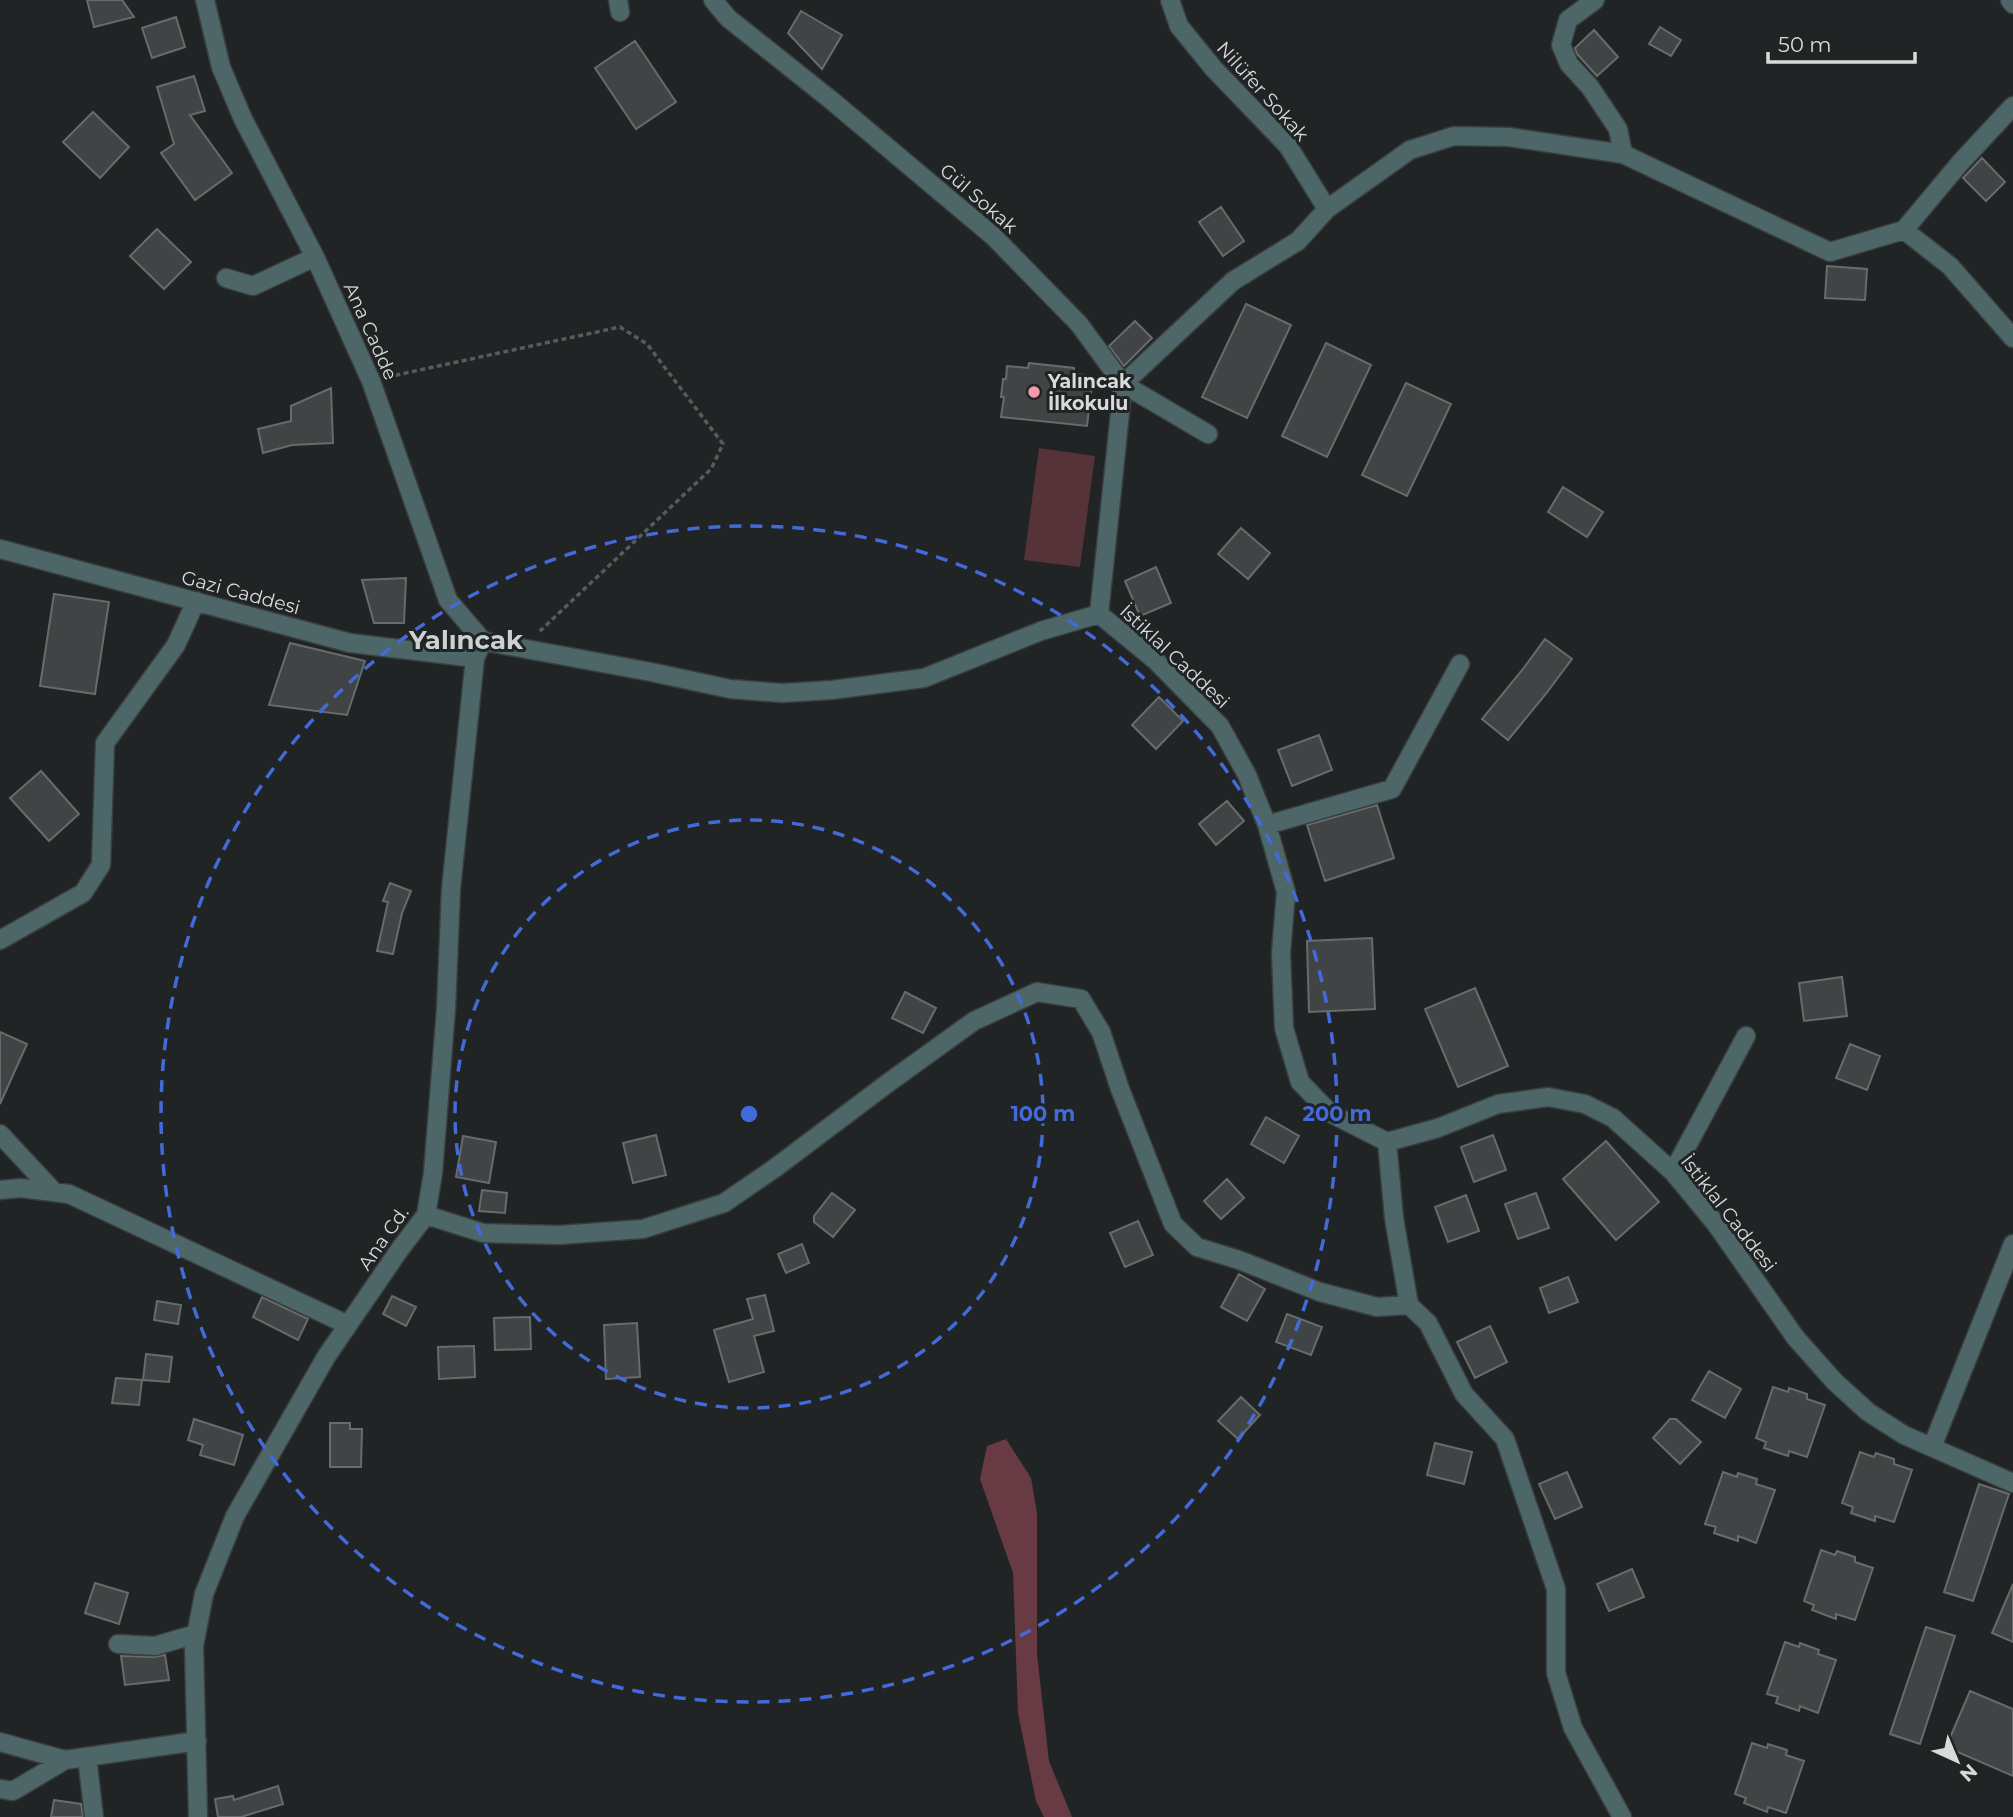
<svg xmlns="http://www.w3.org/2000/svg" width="2013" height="1817" font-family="Montserrat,sans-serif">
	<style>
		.green { fill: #553339 }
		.forest { fill: #683b44 }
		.building { fill: #414444; stroke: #686b6c; stroke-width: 2 }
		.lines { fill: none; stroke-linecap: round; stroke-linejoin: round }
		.minor-casing { stroke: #3a3e3e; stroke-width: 21 }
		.path { stroke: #585b5b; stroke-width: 3.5; stroke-dasharray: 5 3.5; stroke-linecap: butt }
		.minor { stroke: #4d6667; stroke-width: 18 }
		.ring { fill: none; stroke: #436ad9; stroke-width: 3.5; stroke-dasharray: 12 9 }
		.poi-dot { fill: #f39aab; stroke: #202424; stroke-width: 2.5 }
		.labels { text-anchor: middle; stroke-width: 6; stroke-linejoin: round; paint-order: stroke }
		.street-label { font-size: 19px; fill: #d9dbdb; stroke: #202424 }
		.poi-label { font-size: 19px; font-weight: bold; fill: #d9dbdb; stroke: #202424; text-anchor: start }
		.district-label { font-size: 26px; font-weight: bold; fill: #ccd1d1; stroke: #202424 }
		.centre { fill: #436ad9; stroke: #202424; stroke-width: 3.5 }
		.ring-label { font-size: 21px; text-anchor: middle; font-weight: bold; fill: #436ad9; stroke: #202424; stroke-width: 6; stroke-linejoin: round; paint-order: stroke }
	</style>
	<rect width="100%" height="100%" fill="#202424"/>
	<path class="green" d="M 1039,448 L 1095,456 L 1080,567 L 1024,560 Z"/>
	<path class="forest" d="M 1006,1439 L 1031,1478 L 1037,1513 L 1037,1654 L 1049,1761 L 1072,1817 L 1044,1817 L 1036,1801 L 1018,1713 L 1013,1573 L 980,1479 L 987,1446 Z"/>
	<path class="building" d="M 87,0 L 122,0 L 134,17 L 94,27 Z
		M 801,11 L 842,35 L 822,69 L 788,33 Z
		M 176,17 L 185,47 L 152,58 L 142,28 Z
		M 1660,27 L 1681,40 L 1671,56 L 1649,44 Z
		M 1594,30 L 1618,57 L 1597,76 L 1577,54 L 1575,48 Z
		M 635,41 L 676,102 L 636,129 L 595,68 Z
		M 194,76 L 205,111 L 190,115 L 232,173 L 195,200 L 161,153 L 174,144 L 157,87 Z
		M 93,112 L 129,147 L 100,178 L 63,142 Z
		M 1982,158 L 2005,182 L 1986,201 L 1963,178 Z
		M 1221,207 L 1244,241 L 1223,256 L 1199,222 Z
		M 157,229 L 191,262 L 164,289 L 130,256 Z
		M 1827,266 L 1867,269 L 1865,300 L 1825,298 Z
		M 1246,304 L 1291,325 L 1247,418 L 1202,397 Z
		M 1135,321 L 1152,338 L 1124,366 L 1109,346 Z
		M 1326,343 L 1371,365 L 1327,457 L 1282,436 Z
		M 1029,363 L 1074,368 L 1074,374 L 1093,376 L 1087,426 L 1001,417 L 1004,397 L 1001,397 L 1003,379 L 1006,379 L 1007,366 L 1028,368 Z
		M 1406,383 L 1451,404 L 1407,496 L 1362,475 Z
		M 331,388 L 333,443 L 292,445 L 263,453 L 258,429 L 291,421 L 291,406 Z
		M 1563,487 L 1603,512 L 1587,537 L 1548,512 Z
		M 1241,528 L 1270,553 L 1248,579 L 1218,554 Z
		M 1156,567 L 1171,603 L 1140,616 L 1125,581 Z
		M 406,578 L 404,623 L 374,623 L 362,580 Z
		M 54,594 L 109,602 L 95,694 L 40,686 Z
		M 1545,639 L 1572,659 L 1545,695 L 1508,740 L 1482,719 L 1523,669 Z
		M 290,643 L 365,661 L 347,715 L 269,705 Z
		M 1159,697 L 1183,721 L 1156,749 L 1132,725 Z
		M 1319,735 L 1332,770 L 1292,786 L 1278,750 Z
		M 41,771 L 79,814 L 49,841 L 10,798 Z
		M 1227,801 L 1244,821 L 1216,845 L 1199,824 Z
		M 1377,805 L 1394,858 L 1325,881 L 1307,825 Z
		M 390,883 L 411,891 L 402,913 L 393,954 L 377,951 L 388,902 L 383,901 Z
		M 1372,938 L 1375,1009 L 1309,1012 L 1307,941 Z
		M 1842,977 L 1847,1016 L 1804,1021 L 1799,983 Z
		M 1475,988 L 1508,1066 L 1458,1087 L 1425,1009 Z
		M 905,992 L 936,1008 L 923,1033 L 892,1018 Z
		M 0,1032 L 27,1044 L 0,1104 Z
		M 1850,1044 L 1880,1056 L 1867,1090 L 1836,1078 Z
		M 1266,1117 L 1299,1136 L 1284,1163 L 1251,1144 Z
		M 656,1135 L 666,1175 L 633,1183 L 623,1143 Z
		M 1493,1135 L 1506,1170 L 1474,1182 L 1461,1147 Z
		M 463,1136 L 496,1142 L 489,1183 L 456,1177 Z
		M 1606,1141 L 1659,1202 L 1616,1240 L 1563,1179 Z
		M 1227,1179 L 1244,1198 L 1221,1219 L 1204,1201 Z
		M 482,1190 L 507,1193 L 505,1213 L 479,1211 Z
		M 832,1193 L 855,1210 L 833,1237 L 814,1222 L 814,1216 Z
		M 1536,1193 L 1549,1228 L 1518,1239 L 1505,1204 Z
		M 1466,1195 L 1479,1231 L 1448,1242 L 1435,1207 Z
		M 1138,1221 L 1153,1255 L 1125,1267 L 1110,1233 Z
		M 802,1244 L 809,1263 L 786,1273 L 778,1254 Z
		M 1239,1274 L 1265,1289 L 1247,1321 L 1221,1307 Z
		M 1568,1277 L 1578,1302 L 1549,1313 L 1540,1288 Z
		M 765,1295 L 774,1331 L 754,1336 L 764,1372 L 729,1382 L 714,1330 L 753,1319 L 747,1299 Z
		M 392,1296 L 416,1307 L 406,1326 L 383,1314 Z
		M 262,1297 L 308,1319 L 298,1340 L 253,1317 Z
		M 157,1301 L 181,1305 L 178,1324 L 154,1320 Z
		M 1287,1314 L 1322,1327 L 1311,1355 L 1276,1342 Z
		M 530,1317 L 531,1349 L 495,1350 L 494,1318 Z
		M 637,1323 L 640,1377 L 606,1379 L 604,1325 Z
		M 1490,1326 L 1507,1362 L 1475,1378 L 1457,1342 Z
		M 474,1346 L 475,1377 L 439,1379 L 438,1347 Z
		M 146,1354 L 172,1357 L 169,1382 L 143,1380 Z
		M 1709,1371 L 1741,1389 L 1725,1418 L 1692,1400 Z
		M 116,1378 L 142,1380 L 139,1405 L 112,1403 Z
		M 1773,1387 L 1788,1392 L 1789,1388 L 1807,1394 L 1807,1399 L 1825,1405 L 1807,1457 L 1789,1451 L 1788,1456 L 1764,1448 L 1766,1442 L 1756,1438 Z
		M 1241,1397 L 1260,1415 L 1238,1439 L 1218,1421 Z
		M 194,1419 L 243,1435 L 234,1465 L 200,1455 L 203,1445 L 188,1440 Z
		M 1670,1419 L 1676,1419 L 1701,1442 L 1680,1464 L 1653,1438 Z
		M 330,1423 L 350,1423 L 350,1429 L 362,1429 L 361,1467 L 330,1467 Z
		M 1435,1443 L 1472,1452 L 1464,1484 L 1427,1475 Z
		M 1860,1452 L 1874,1457 L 1876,1453 L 1894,1459 L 1894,1464 L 1912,1470 L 1894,1522 L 1875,1516 L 1875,1521 L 1851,1513 L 1853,1507 L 1842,1503 Z
		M 1567,1472 L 1582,1507 L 1555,1519 L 1539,1484 Z
		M 1723,1472 L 1737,1477 L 1738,1473 L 1757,1479 L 1756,1484 L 1775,1490 L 1756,1543 L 1738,1536 L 1738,1541 L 1714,1533 L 1716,1527 L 1705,1524 Z
		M 1979,1484 L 2009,1494 L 1973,1601 L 1944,1592 Z
		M 1821,1550 L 1835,1555 L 1837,1551 L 1855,1557 L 1855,1562 L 1873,1568 L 1855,1620 L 1836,1614 L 1836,1619 L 1812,1610 L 1814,1605 L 1804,1601 Z
		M 1632,1569 L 1644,1597 L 1609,1611 L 1597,1584 Z
		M 95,1583 L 128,1593 L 119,1624 L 85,1613 Z
		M 2013,1584 L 2013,1642 L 1992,1633 Z
		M 1926,1627 L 1955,1636 L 1920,1744 L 1890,1734 Z
		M 1785,1642 L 1799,1647 L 1800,1643 L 1819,1650 L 1818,1654 L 1836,1660 L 1818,1713 L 1800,1706 L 1799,1711 L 1776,1703 L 1778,1697 L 1767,1694 Z
		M 165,1655 L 169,1680 L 125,1685 L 121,1656 L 154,1657 Z
		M 1970,1691 L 2013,1709 L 2013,1776 L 1946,1747 Z
		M 1752,1743 L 1767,1748 L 1768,1744 L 1787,1750 L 1786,1755 L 1804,1761 L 1786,1813 L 1768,1807 L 1767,1812 L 1744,1803 L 1746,1798 L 1735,1794 Z
		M 278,1786 L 283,1804 L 241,1817 L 218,1817 L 215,1799 L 233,1796 L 234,1800 Z
		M 54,1800 L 81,1804 L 83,1817 L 51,1817 Z"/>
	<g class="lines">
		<defs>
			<path id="minor" d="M 205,0 L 221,67 L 243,119 L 315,257 L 371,381 L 448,600 L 483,641 L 651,672 L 730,689 L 782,693 L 832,690 L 924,678 L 1041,631 L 1099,614 L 1155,660 L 1220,726 L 1247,775 L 1267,825 L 1286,892 L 1281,953 L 1284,1028 L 1300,1082 L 1330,1113 L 1387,1142 L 1438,1128 L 1498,1104 L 1548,1097 L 1585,1104 L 1613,1118 L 1673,1172 L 1716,1224 L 1795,1337 L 1834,1381 L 1868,1412 L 1904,1435 L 2013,1483
				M 618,0 L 620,12
				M 713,0 L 728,18 L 831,100 L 993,236 L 1079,324 L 1123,384 L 1208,434
				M 1170,0 L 1179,26 L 1214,69 L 1288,146 L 1327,209
				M 1595,0 L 1568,20 L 1561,45 L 1569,64 L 1590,87 L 1618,129 L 1623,154
				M 2010,0 L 2013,4
				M 1904,230 L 1950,266 L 2013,338
				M 226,278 L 253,286 L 315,257
				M 0,549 L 350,643 L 475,658
				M 1099,614 L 1123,384 L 1233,281 L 1298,241 L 1327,209 L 1410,150 L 1454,136 L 1509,137 L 1623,154 L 1830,252 L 1904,230 L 1960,163 L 2013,106
				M 1267,825 L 1392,789 L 1460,664
				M 0,940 L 83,893 L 101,865 L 105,743 L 176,645 L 196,601
				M 0,1134 L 54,1192
				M 1387,1142 L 1394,1218 L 1409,1305 L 1428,1323 L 1464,1394 L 1505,1439 L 1556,1589 L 1556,1673 L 1573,1728 L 1622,1817
				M 1673,1172 L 1746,1036
				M 0,1190 L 20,1188 L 69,1194 L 348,1325
				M 426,1215 L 483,1233 L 559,1235 L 643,1229 L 724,1203 L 775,1168 L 888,1083 L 974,1021 L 1037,992 L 1081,999 L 1101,1032 L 1120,1089 L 1173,1224 L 1197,1247 L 1239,1260 L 1320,1292 L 1377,1307 L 1409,1305
				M 1932,1447 L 2013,1244
				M 118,1644 L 155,1646 L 196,1634
				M 0,1742 L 65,1760 L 197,1741
				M 87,1757 L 94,1817
				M 0,1789 L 13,1791 L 65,1760
				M 198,1817 L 194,1646 L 204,1594 L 235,1516 L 326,1357 L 400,1249 L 426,1215 L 433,1173 L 446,1009 L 451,889 L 475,658 L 483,641"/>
		</defs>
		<use href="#minor" class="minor-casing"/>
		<path class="path" d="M 387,377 L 620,327 L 647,344 L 723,444 L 711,469 L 539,632"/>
		<use href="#minor" class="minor"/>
	</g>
	<g class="ring">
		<circle cx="749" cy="1114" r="294"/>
		<circle cx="749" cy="1114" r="588"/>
	</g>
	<circle class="poi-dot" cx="1034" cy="392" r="7"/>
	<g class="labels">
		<g class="street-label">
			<text transform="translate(1263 91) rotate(48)" y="7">Nilüfer Sokak</text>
			<text transform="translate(979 198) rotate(41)" y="7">Gül Sokak</text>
			<text transform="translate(371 331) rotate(66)" y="7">Ana Cadde</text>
			<text transform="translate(241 592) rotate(15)" y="7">Gazi Caddesi</text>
			<text transform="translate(1175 656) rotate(43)" y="7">İstiklal Caddesi</text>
			<text transform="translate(1729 1213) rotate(52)" y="7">İstiklal Caddesi</text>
			<text transform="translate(383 1238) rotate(-55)" y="7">Ana Cd.</text>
		</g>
		<g class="poi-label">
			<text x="1048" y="388">Yalıncak<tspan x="1048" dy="22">İlkokulu</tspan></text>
		</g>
		<g class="district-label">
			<text x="466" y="649">Yalıncak</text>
		</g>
	</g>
	<circle cx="749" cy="1114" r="10" class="centre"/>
	<g class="ring-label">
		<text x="1043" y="1121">100 m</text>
		<text x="1337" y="1121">200 m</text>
	</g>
	<g transform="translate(1957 1761) rotate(136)" stroke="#202424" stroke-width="5" paint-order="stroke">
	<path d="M0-5L12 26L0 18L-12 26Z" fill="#d9dbdb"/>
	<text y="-10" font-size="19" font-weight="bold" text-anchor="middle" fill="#d9dbdb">N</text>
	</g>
	<path d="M1768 52v10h147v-10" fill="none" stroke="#d9dbdb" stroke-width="3.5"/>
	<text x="1778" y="52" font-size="21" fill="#d9dbdb" stroke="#202424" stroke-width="5" paint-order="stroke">50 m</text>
</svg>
